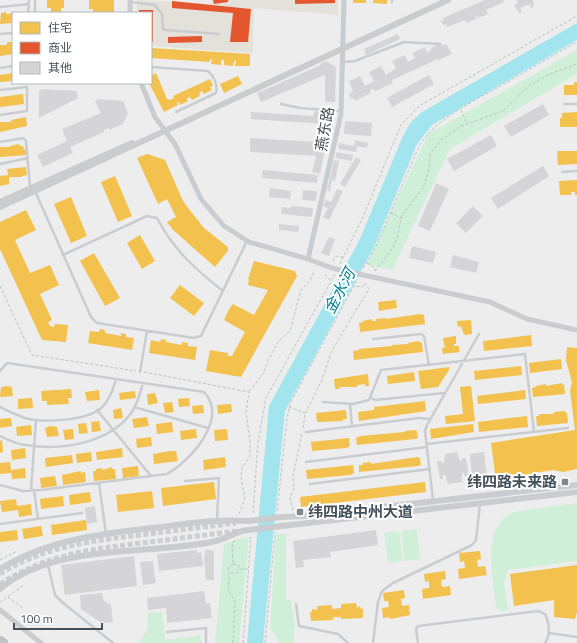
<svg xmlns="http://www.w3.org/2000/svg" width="577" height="643" font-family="'Titillium Web','Noto Sans SC',sans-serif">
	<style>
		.commercial { fill: #e4e0da }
		.green { fill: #d0efd9 }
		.water { fill: #a2e5ee }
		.homes { fill: #f2c14e }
		.shops { fill: #e4572e }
		.building { fill: #d5d5d7 }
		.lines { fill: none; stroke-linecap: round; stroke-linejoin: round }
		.minor-tunnel { stroke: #ccced0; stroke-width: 5; stroke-dasharray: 5 2.5; stroke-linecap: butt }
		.trunk-casing { stroke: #b2b8bd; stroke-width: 10 }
		.path { stroke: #b6c3be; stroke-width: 1; stroke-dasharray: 3 2; stroke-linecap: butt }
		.service { stroke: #c9cdcf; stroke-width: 2.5 }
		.minor { stroke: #c9cdcf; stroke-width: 5 }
		.tertiary { stroke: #c9cdcf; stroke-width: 6 }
		.trunk { stroke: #bec4c8; stroke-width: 8 }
		.minor-bridge { stroke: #c9cdcf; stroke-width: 5 }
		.tertiary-bridge { stroke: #c9cdcf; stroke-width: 6 }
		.poi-dot { fill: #80888d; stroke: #fff; stroke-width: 1.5 }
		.labels { text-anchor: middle; stroke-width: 4; stroke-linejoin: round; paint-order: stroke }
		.street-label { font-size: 15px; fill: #44515a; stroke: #fff }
		.poi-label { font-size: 15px; font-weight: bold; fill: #44515a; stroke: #fff; text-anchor: end }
		.water-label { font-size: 16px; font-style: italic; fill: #088194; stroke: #fff }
	</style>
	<rect width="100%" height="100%" fill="#eeeded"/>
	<path class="commercial" d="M 137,0 L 211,4 L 211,0 L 338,0 L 338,15 L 254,8 L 253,53 L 151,46 L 151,13 L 137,13 Z"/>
	<path class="green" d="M 577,50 L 577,74 L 450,149 L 392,270 L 367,264 L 428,134 Z
		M 577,503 L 577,561 L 508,570 L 504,582 L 508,609 L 506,611 L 500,611 L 496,607 C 493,577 479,521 518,511 Z
		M 417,529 L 420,559 L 405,561 L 401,531 Z
		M 399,531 L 403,561 L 388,563 L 384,533 Z
		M 276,533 L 286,534 L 286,600 L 291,600 L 295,625 L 293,643 L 280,643 L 270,628 Z
		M 249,537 L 239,643 L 215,643 L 224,544 L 238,539 Z
		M 162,612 L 165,640 L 200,635 L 202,643 L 139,643 L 147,630 L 148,613 Z"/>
	<path class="water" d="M 577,23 L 577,40 L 432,125 L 417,144 L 375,245 L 285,411 L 263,643 L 247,643 L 269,406 L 359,241 L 403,136 L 411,122 L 422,112 Z"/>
	<path class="homes" d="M 47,0 L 64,0 L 64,8 L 61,8 L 61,13 L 51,13 L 51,8 L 47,8 Z
		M 89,0 L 114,0 L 114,13 L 93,13 L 93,9 L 89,9 Z
		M 353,0 L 366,0 L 366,3 L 353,3 Z
		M 373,0 L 387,0 L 387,4 L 373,3 Z
		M 6,12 L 7,15 L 13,12 L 13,23 L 0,24 L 1,13 Z
		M 7,42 L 13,42 L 13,54 L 0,56 L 0,45 L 7,45 Z
		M 151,48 L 250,54 L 250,66 L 235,66 L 236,61 L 234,61 L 233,66 L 224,65 L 224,60 L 221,60 L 221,65 L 211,64 L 212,59 L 210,59 L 210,62 L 151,58 Z
		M 13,73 L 13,81 L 0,82 L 0,75 Z
		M 151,73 L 152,75 L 156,73 L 167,99 L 170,100 L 174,98 L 173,96 L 210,79 L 213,86 L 210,87 L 212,90 L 204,94 L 202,91 L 199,93 L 200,96 L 192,100 L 190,97 L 187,98 L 188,101 L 180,105 L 179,102 L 177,103 L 178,105 L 164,112 L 149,83 L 151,83 Z
		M 238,76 L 242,84 L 224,93 L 220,84 Z
		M 574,82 L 577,82 L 577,95 L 564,95 L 564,85 L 574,85 Z
		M 23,94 L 24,104 L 0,107 L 0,97 Z
		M 577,112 L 577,127 L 560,127 L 560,118 L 562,118 L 562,113 Z
		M 26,117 L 27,126 L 0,132 L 0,122 L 12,122 L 11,120 Z
		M 19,144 L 20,146 L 23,146 L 24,150 L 26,149 L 26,155 L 0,157 L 0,147 L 10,147 L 10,146 Z
		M 557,151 L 577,151 L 577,164 L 558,165 Z
		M 147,154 L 165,160 L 183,201 L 192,213 L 204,228 L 228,247 L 228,251 L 215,267 L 172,229 L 167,222 L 176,217 L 167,199 L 158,204 L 137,158 Z
		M 26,167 L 27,175 L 22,176 L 22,177 L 9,177 L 9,184 L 0,186 L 0,176 L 8,175 L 7,169 Z
		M 115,176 L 132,216 L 118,222 L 101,182 Z
		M 577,180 L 577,195 L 575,195 L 575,192 L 571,192 L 571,195 L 560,195 L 559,181 Z
		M 71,197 L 87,236 L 71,243 L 54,204 Z
		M 26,210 L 36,230 L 15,240 L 30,273 L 50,265 L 59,285 L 40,294 L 52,320 L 48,322 L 50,326 L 54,327 L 55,324 L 68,325 L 66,342 L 42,340 L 0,249 L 0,222 Z
		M 140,235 L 155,261 L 142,269 L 127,243 Z
		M 94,253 L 120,298 L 105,306 L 80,261 Z
		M 254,261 L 295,271 L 297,276 L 241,377 L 206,371 L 210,350 L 228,353 L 228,356 L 232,356 L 245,332 L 224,320 L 229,309 L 233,304 L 254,315 L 268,290 L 248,285 L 249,279 L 248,279 Z
		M 180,285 L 204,303 L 194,316 L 170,298 Z
		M 396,300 L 397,308 L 379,311 L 378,302 Z
		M 420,314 L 424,315 L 425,324 L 360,332 L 359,323 L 363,322 L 363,321 L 372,319 L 372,321 L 376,321 L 376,319 L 386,318 L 386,319 Z
		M 471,320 L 472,334 L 464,335 L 461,326 L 458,327 L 457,321 Z
		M 100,329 L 105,330 L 105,333 L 121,336 L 121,333 L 126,334 L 126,337 L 134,338 L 132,350 L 88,343 L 90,331 L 99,332 Z
		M 531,335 L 532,346 L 484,351 L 483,341 Z
		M 456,336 L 456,344 L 454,344 L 454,346 L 459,346 L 459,352 L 443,354 L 442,348 L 446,347 L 444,345 L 443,338 Z
		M 161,339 L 166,340 L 166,342 L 182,345 L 182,342 L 188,343 L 188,346 L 197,347 L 195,360 L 149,353 L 151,340 L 160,342 Z
		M 418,341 L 422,343 L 423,352 L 354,360 L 353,351 L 359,350 L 359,349 L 392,346 L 392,345 L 408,344 L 408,343 Z
		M 567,347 L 577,348 L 577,469 L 563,472 L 553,470 L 533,473 L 533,476 L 496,481 L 491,443 L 575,430 L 570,390 L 572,383 L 566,360 Z
		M 561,359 L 562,369 L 530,373 L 529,363 Z
		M 521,366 L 522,375 L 475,380 L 474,371 Z
		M 449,367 L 449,370 L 438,387 L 421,389 L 418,371 Z
		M 414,372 L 415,381 L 388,384 L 387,376 Z
		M 368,374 L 369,386 L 365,386 L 365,384 L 357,385 L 357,387 L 339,387 L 340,389 L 335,389 L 334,379 Z
		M 562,383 L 562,385 L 564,384 L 565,394 L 533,397 L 532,388 L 536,387 L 536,386 L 546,384 L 546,386 Z
		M 8,386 L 12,387 L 13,396 L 0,397 L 1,387 Z
		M 471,386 L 475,421 L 446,424 L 445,416 L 463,414 L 460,387 Z
		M 71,389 L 72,398 L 68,398 L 69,404 L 47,405 L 47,401 L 42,401 L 41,391 Z
		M 99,390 L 100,400 L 87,401 L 85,392 Z
		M 525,390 L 526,399 L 478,404 L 477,396 Z
		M 135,391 L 136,398 L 120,400 L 119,393 Z
		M 155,393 L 158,403 L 148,405 L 147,394 Z
		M 32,398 L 33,408 L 18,409 L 18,399 Z
		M 189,398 L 190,406 L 179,407 L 178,399 Z
		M 425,401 L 426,411 L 359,421 L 358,412 L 374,410 L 374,407 Z
		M 172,402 L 174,412 L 165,413 L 163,403 Z
		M 231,404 L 232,412 L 218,414 L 217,405 Z
		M 203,405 L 204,413 L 193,414 L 192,406 Z
		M 121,408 L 123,418 L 114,419 L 113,410 Z
		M 346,410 L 347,419 L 343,419 L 343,421 L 317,422 L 316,413 Z
		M 565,411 L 565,413 L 567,413 L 568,423 L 537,426 L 536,416 L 539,416 L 539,414 L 554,414 L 554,412 Z
		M 527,416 L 528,427 L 479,432 L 478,422 Z
		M 147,417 L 149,426 L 134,428 L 132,419 Z
		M 11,418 L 12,426 L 0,428 L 0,419 Z
		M 99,421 L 101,431 L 92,432 L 91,422 Z
		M 172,422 L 173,432 L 157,434 L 156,424 Z
		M 86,423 L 88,433 L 79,434 L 78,424 Z
		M 473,424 L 474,432 L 431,439 L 430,429 Z
		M 31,425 L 32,435 L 17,436 L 16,427 Z
		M 50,426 L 57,427 L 59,436 L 47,437 L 45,428 Z
		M 73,429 L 74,439 L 65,440 L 63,430 Z
		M 196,429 L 197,438 L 181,440 L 180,431 Z
		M 227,429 L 228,440 L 215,441 L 214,430 Z
		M 414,430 L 417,431 L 418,438 L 415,439 L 357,445 L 356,438 L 360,436 L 405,432 L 405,431 Z
		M 151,437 L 152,446 L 137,448 L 136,439 Z
		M 349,438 L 350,446 L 346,448 L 312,451 L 311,442 Z
		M 2,440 L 3,452 L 0,453 L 0,441 Z
		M 25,448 L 26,458 L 12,460 L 11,450 Z
		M 122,448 L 123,457 L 97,460 L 96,452 Z
		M 170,451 L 176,451 L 178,461 L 154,464 L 153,454 Z
		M 91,452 L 92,461 L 77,463 L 76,454 Z
		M 72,455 L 73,463 L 46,467 L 45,458 Z
		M 225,457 L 226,467 L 204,470 L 203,460 Z
		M 417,457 L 420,458 L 421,465 L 418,466 L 359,472 L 359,465 L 363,465 L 363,463 L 371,462 L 371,464 Z
		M 10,462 L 11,470 L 25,468 L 26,478 L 12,479 L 11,473 L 0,474 L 0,463 Z
		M 353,465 L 354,473 L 350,475 L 307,479 L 306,470 Z
		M 138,466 L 139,476 L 123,478 L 122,468 Z
		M 112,467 L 112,469 L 115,469 L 116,479 L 94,481 L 93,471 L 96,471 L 96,469 L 102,468 L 102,470 Z
		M 81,471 L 81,473 L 85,472 L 86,482 L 63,485 L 62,475 Z
		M 55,476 L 57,486 L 41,488 L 40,478 Z
		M 214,482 L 216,499 L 163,506 L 161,488 Z
		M 425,482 L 426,492 L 301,507 L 300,497 Z
		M 152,491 L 154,508 L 118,512 L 116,495 Z
		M 90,492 L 91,502 L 70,505 L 69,495 Z
		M 63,496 L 64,506 L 41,509 L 40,499 Z
		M 16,499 L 17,506 L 31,504 L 32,515 L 19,517 L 18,510 L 2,512 L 0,501 Z
		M 86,520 L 87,530 L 52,535 L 51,525 Z
		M 41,526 L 43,536 L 24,539 L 22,529 Z
		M 17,530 L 18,540 L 0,542 L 0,532 Z
		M 480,551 L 481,559 L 477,560 L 478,567 L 485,566 L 487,575 L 459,579 L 458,569 L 465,568 L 464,561 L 460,562 L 459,553 Z
		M 125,558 L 126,567 L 123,568 L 129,568 L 130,579 L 133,578 L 134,586 L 103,589 L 102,582 L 105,582 L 104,571 L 110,570 L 106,569 L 105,561 L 114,560 L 115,568 L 118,567 L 117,559 Z
		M 79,563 L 87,563 L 88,571 L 85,573 L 91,572 L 92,583 L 97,582 L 98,590 L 65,594 L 64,586 L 67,586 L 66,575 L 72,574 L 68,573 L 67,565 L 76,564 L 77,572 L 80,572 Z
		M 577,565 L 577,612 L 575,619 L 554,617 L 554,600 L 514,606 L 510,574 Z
		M 445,571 L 446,579 L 441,580 L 442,587 L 450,586 L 451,595 L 423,599 L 422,589 L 429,588 L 429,581 L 425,582 L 424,574 Z
		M 404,590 L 405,598 L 401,599 L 402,606 L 409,605 L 410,615 L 390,619 L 390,617 L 383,618 L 382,608 L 389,607 L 388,601 L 384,601 L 383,593 Z
		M 356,603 L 357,608 L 360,606 L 361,609 L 363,609 L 363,618 L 341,619 L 341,617 L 333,617 L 333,620 L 311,621 L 310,612 L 312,612 L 312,609 L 317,610 L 317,606 L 332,605 L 332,609 L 341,608 L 341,604 Z"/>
	<path class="shops" d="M 213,0 L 228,0 L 228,2 L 214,4 Z
		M 295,0 L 335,0 L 335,3 L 295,4 Z
		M 172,1 L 251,9 L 248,42 L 230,42 L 233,13 L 172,8 Z
		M 139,10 L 153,10 L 153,42 L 151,42 L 151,13 L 139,13 Z
		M 202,36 L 202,42 L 168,43 L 168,37 Z"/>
	<path class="building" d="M 485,0 L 503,0 L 504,2 L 486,10 L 488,14 L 478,18 L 477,15 L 475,16 L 477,19 L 466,23 L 465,20 L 447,27 L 446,24 L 443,25 L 441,21 L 444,20 L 443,18 Z
		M 517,0 L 533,0 L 534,6 L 531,8 L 529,4 L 520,8 L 522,12 L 519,13 L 514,5 L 518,3 Z
		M 398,34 L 400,39 L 366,55 L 364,49 Z
		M 437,44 L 447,45 L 452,54 L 437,61 L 436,58 L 434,61 L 392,80 L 393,83 L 375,91 L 373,89 L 370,90 L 371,93 L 355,101 L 354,98 L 351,99 L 349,94 L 353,91 L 349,81 L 360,76 L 365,86 L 374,81 L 369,72 L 381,66 L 386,75 L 396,68 L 392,61 L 405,55 L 408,62 L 415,58 L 412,53 L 425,47 L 427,52 L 431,50 L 431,48 Z
		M 326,61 L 336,67 L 335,102 L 325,102 L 325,75 L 261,102 L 257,93 L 321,65 L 320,64 Z
		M 429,75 L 434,84 L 392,107 L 387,98 Z
		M 42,89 L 77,91 L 78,98 L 39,118 L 39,91 Z
		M 99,99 L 123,101 L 128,113 L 123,124 L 109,130 L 109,128 L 104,130 L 104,132 L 70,147 L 73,153 L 43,167 L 37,155 L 67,141 L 62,129 L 101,113 L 95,101 Z
		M 543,104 L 549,115 L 511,137 L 504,126 Z
		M 314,111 L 326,112 L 324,124 L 251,119 L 251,112 L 314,116 Z
		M 327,114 L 332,115 L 320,174 L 312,172 Z
		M 345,121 L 372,123 L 371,136 L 344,134 Z
		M 491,135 L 497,146 L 454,171 L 447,159 Z
		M 250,138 L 317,142 L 317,156 L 250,152 Z
		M 355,140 L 368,143 L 367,148 L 357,146 L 356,152 L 338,149 L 339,143 L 354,146 Z
		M 337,152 L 353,155 L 352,161 L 335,158 Z
		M 356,157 L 361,160 L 345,187 L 340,184 Z
		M 334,160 L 339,161 L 335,181 L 332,180 L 330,191 L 327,191 Z
		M 543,166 L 549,176 L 498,209 L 491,198 Z
		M 263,170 L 318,175 L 317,183 L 262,178 Z
		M 436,183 L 449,189 L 430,231 L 418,226 Z
		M 270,188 L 291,191 L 290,199 L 269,197 Z
		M 337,189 L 343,191 L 329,220 L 323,217 L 328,208 L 323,206 L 326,200 L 331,202 Z
		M 303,190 L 317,191 L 316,201 L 302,200 Z
		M 291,206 L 313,208 L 312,217 L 281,214 L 282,207 L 291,208 Z
		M 473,206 L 483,216 L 466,233 L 456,223 Z
		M 279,224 L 299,226 L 298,232 L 279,230 Z
		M 329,237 L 335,239 L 329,256 L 321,253 Z
		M 412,246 L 436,252 L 433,263 L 409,258 Z
		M 453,255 L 479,262 L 476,273 L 450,267 Z
		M 457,452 L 460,461 L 462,460 L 462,458 L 466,458 L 469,476 L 464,476 L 464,473 L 462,473 L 462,482 L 448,484 L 445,475 L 443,475 L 443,479 L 440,479 L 437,461 L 441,461 L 442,463 L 444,463 L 445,454 Z
		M 484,452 L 487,475 L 472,477 L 470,454 Z
		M 95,506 L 97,522 L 87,524 L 85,508 Z
		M 376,530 L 378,545 L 330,552 L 331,557 L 303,560 L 304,567 L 296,568 L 293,541 Z
		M 206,549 L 214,551 L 214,580 L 206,580 L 204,558 Z
		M 197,550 L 197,553 L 201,552 L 203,566 L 159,571 L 157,554 Z
		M 134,556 L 137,586 L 65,595 L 61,565 Z
		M 153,561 L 156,583 L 143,585 L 140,562 Z
		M 204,591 L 206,604 L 210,603 L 212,618 L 167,623 L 166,608 L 148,610 L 147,598 Z
		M 102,593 L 103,600 L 111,605 L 113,622 L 104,623 L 103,621 L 100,622 L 81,609 L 80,595 Z"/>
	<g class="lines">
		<path class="minor-tunnel" d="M 0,574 C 43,547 90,541 140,535 C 172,531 204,527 236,523
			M 0,584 C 45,555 90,549 142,543 C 174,539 205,535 237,531"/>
		<defs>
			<path id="trunk" d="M 0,641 L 3,643"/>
		</defs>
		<use href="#trunk" class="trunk-casing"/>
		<path class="path" d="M 461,110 L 467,124
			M 391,213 L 401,218
			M 333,261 L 336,256 L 343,257
			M 367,263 L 375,268 L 375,271
			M 340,264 L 363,217 L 401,125 L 419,106 L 577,16
			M 363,268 L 376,246 L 420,144 C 438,118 470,103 497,88 C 523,73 550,57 577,42
			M 375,271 L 393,248 L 397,238 L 402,215 L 423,188 L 429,170 L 430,154 L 442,139 L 461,126 L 503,111 L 530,85 L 550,74 L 577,64
			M 325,274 L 327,278 L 332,280
			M 0,286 L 32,355 L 136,371
			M 144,372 L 249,392 L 246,412 L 250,442 L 250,456 L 242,468 L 241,479 L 245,498 L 239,514
			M 249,391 L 263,374 L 268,360 L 279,341 L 290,331 L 301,290 L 310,281 L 314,271
			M 289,407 L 305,413
			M 303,428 L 305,414 L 322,380 L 332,350 L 369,289 L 365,283 L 362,287 L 354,286
			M 293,510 L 290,498 L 294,488 L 293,476 L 302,433
			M 277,511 L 287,419 L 290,404 L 357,280
			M 253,513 L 258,442 L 266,398 L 335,274
			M 0,560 L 17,551
			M 233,564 L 238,565 L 240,569 L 248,569
			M 231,573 L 238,573 L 239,569
			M 8,597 L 24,609
			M 0,602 L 24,585
			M 233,643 L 235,601 C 222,584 233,581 228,568 L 233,564 L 232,544 L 235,540
			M 243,643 L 251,537
			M 265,643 L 275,532"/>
		<path class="service" d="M 35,0 L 35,13
			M 130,2 L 155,5 L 162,14 L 163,29 L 166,30 L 219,34
			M 392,2 L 392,0
			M 0,7 L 29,4
			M 28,13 L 29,0
			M 0,34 L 13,33
			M 343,62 L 355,61 L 404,42 L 440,44
			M 151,67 L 208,71 C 214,76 218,85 216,93 L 176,112
			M 0,68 L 13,66
			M 0,90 L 27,87 L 27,111 L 0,115
			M 281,104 L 300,108 L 340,111
			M 564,104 L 577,104
			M 0,142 L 23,138 L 26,141 L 30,187
			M 0,164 L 28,158
			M 562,172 L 577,171
			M 35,191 L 91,317 L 97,323 L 194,338 L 201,336 L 247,241
			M 63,255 L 147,216 L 157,218 C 173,249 196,270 223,291
			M 373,339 L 421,334 L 424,336 L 429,365
			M 0,371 L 7,363 L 204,392 C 229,419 190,461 167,474 L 41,490 L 23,491 L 0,485
			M 140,372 L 147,331
			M 371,398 L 375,400 L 444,393
			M 323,402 L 353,404 L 369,400 L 381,370 L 525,354 L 534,432
			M 350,404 L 352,426
			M 0,407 C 8,411 17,415 25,418 C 44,423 84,421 100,409 C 109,402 113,390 116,379
			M 134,407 L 208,428
			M 97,410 L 151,476
			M 306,432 L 419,418 L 429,419
			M 0,436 C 8,440 17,444 26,445 C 62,451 110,443 132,412 C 138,403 140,393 143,383
			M 427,444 L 568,428
			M 306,462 L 427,447
			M 185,481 L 219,478 L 217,520
			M 99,483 L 106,534
			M 310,484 L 430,469
			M 31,490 L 36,420
			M 34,490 L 38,519
			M 433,500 L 425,431 L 427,425 L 479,334
			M 0,524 L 82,513
			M 48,565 L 55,595 L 62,602 L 113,643
			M 296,604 L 299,626 L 338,634 L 348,643
			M 167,632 L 206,628 L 206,643
			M 549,633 L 577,637
			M 373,643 L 378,602 L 382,591 L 393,583 L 472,545 L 476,540 L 480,504
			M 418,643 L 416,629 L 418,626 L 538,611 L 545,614 C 549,623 551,634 545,643"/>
		<path class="minor" d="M 130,13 L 130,0
			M 141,83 L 155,117 L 175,144 L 201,199 L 224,226 L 249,242 L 308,259 L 332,268
			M 308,259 L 341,114 L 344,0
			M 363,275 L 490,302 L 527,319 L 577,330
			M 0,610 L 41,643"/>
		<path class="tertiary" d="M 0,202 L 132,143
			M 0,207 L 448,0
			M 282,517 L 304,516 L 577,485
			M 282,526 L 577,492
			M 0,569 C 49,539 105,533 161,527 C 191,523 219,519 249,521
			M 0,589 C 55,542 150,556 216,541 C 228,538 236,531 248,530"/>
		<use href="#trunk" class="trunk"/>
		<path class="minor-bridge" d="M 332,268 L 363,275"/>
		<path class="tertiary-bridge" d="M 249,521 L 282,517
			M 248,530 L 282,526"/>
	</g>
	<g class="poi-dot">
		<rect x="561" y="478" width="8" height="8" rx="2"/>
		<rect x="296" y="508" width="8" height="8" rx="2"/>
	</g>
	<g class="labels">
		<g class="street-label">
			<text transform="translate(325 129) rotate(-80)" y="5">燕东路</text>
		</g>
		<g class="poi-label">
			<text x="557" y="487">纬四路未来路</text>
			<text x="308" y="517" text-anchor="start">纬四路中州大道</text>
		</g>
		<g class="water-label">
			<text transform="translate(339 291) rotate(-62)" y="6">金水河</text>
		</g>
	</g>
	<rect x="12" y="12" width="140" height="72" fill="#ffffff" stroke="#b4b9bd"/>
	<rect x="20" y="22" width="20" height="12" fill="#f2c14e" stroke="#b4b9bd"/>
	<text x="48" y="32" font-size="12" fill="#44515a">住宅</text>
	<rect x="20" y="42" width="20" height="12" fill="#e4572e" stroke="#b4b9bd"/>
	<text x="48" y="52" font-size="12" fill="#44515a">商业</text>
	<rect x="20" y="62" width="20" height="12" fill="#d5d5d7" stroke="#b4b9bd"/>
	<text x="48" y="72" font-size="12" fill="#44515a">其他</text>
	<path d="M14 623v6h88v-6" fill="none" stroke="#44515a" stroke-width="2"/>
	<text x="20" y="623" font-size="12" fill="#44515a" stroke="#ffffff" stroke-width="3" paint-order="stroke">100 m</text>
</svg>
